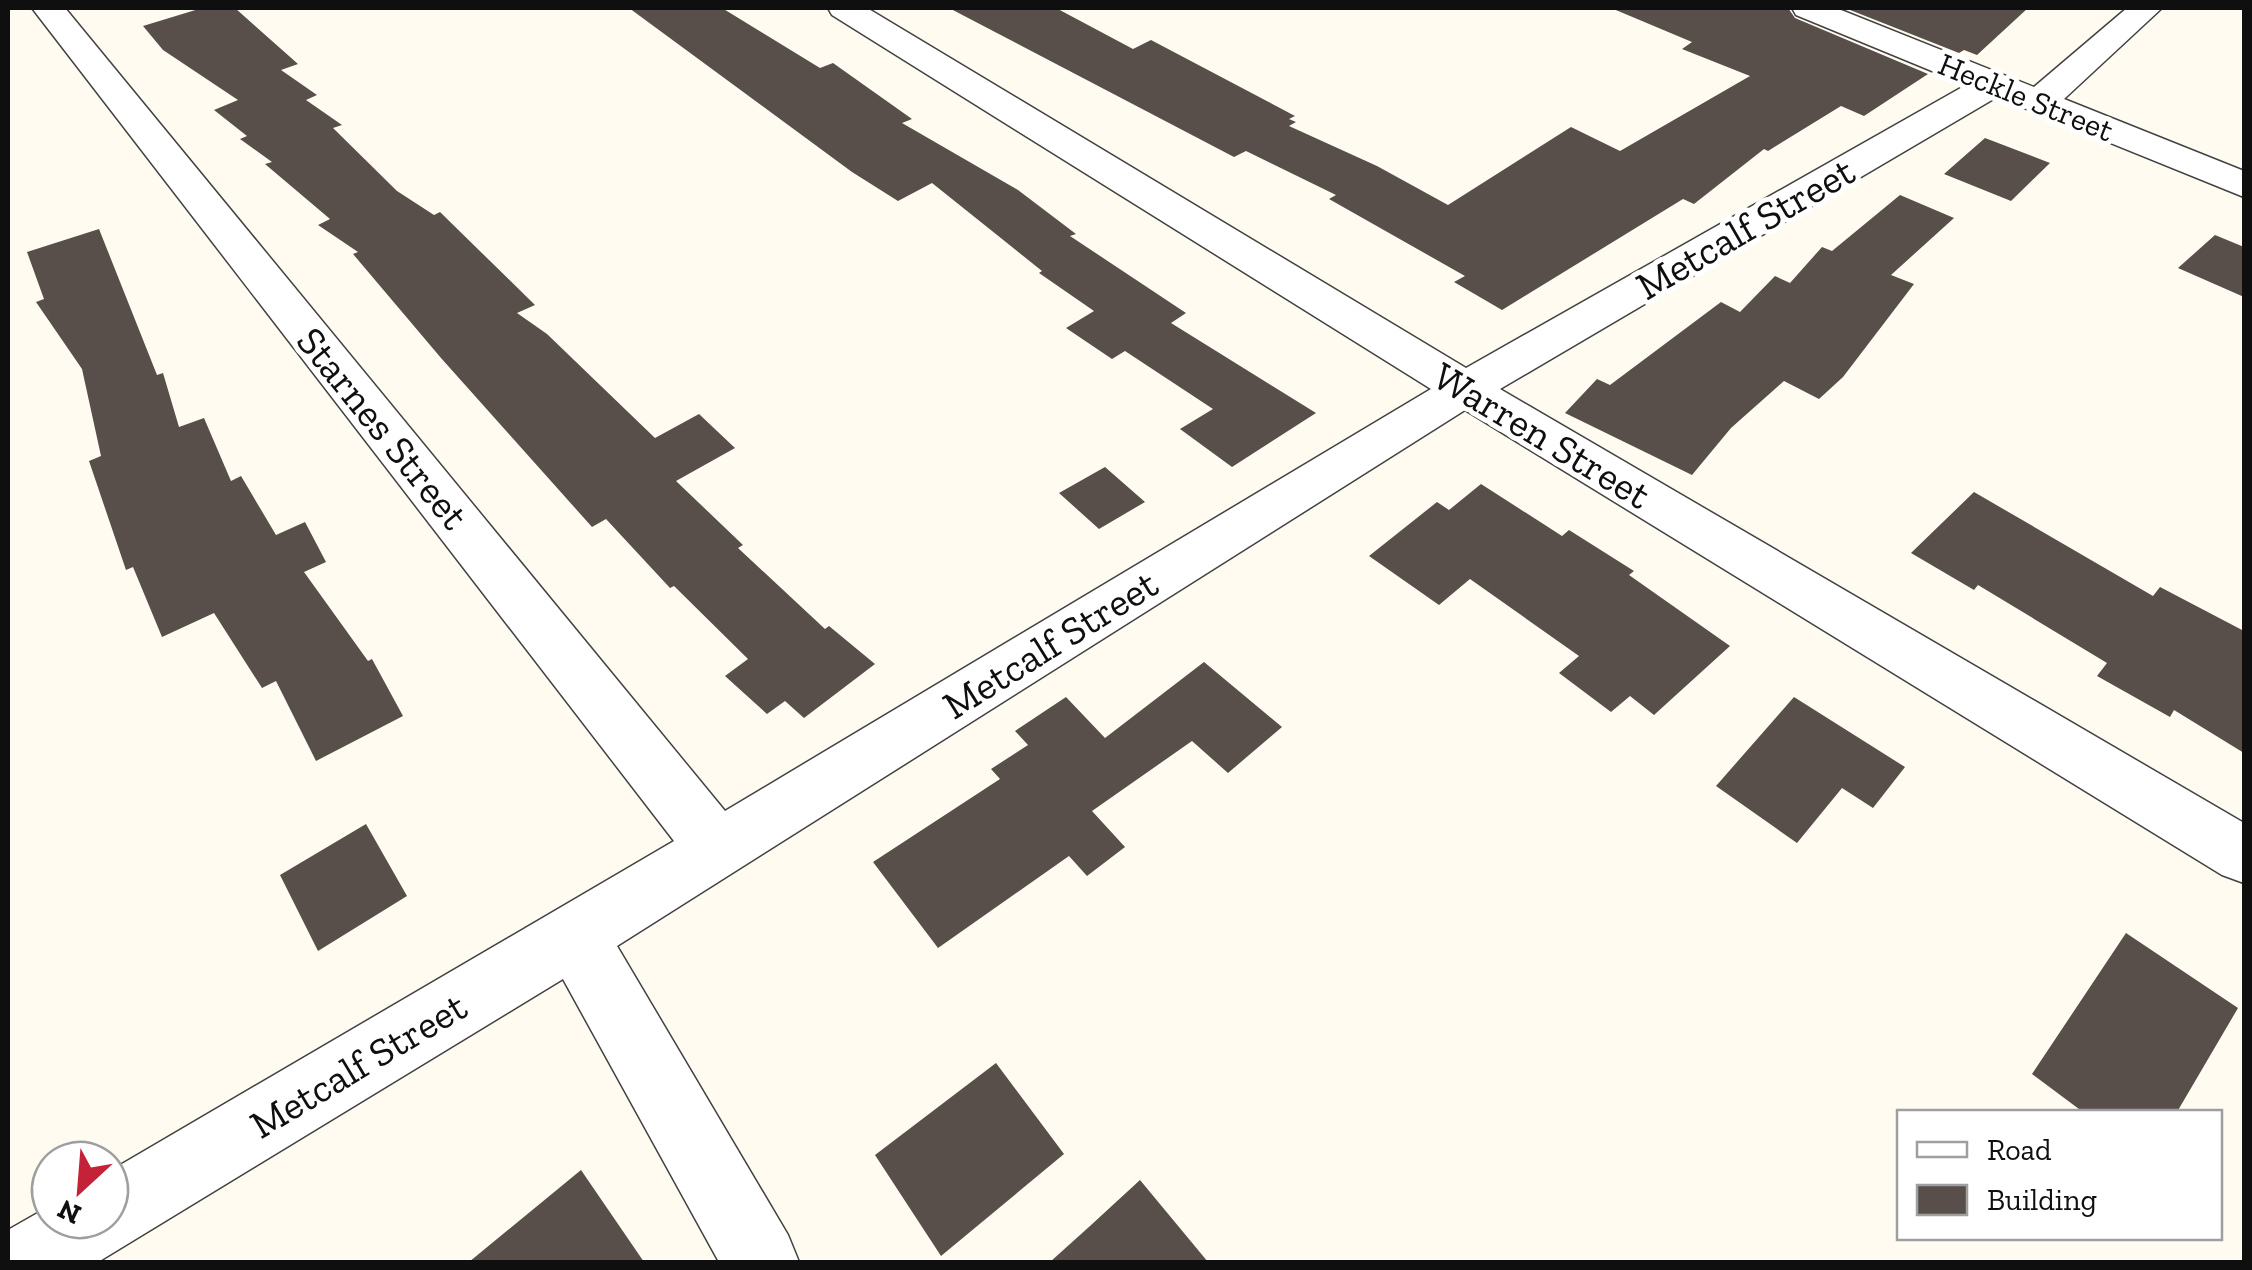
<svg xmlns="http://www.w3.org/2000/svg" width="2252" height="1270" font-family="'Zilla Slab',serif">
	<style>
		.building { fill: #584f4b }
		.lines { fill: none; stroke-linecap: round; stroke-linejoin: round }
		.minor-casing { stroke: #424242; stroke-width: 3 }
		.minor { fill: #fff; fill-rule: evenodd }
		.labels { text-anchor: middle; stroke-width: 10; stroke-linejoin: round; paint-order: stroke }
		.far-street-label { font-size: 32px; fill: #0f0f0f; stroke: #fff }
		.street-label { font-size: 40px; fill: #0f0f0f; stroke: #fff }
	</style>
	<rect width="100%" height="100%" fill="#fffbf1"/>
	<path class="building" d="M 202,8 L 235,8 L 298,64 L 281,70 L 317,95 L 306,100 L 342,125 L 333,128 L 397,191 L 434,215 L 440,212 L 535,305 L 517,313 L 547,334 L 655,438 L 699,414 L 735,448 L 676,481 L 743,545 L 738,548 L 825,629 L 829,626 L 875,664 L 804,718 L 785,701 L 767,714 L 725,676 L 748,659 L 674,586 L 670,588 L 606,519 L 592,527 L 441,358 L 353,254 L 358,252 L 318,225 L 330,219 L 265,164 L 272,162 L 240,139 L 247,136 L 214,110 L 238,100 L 163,50 L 143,26 Z
		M 629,8 L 722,8 L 820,68 L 833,63 L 912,119 L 902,123 L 1018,190 L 1076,234 L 1070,236 L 1186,313 L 1171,323 L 1316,413 L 1232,467 L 1180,429 L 1213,409 L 1125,351 L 1112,359 L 1066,328 L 1094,311 L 1039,273 L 1042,271 L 932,183 L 898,201 L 852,172 Z
		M 949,8 L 1056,8 L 1133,49 L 1151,40 L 1295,116 L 1289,119 L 1296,122 L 1289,126 L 1377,166 L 1448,205 L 1571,127 L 1620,151 L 1750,76 L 1682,49 L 1692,42 L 1611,8 L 1788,8 L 1795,18 L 1928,74 L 1864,116 L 1841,106 L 1768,151 L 1764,149 L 1694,204 L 1683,199 L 1502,310 L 1454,282 L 1465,276 L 1329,199 L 1336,195 L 1246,151 L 1234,157 Z
		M 1845,8 L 2028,8 L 1977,55 L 1964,50 L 1959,53 Z
		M 1985,138 L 2050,163 L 2011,201 L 1944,174 Z
		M 1900,195 L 1954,218 L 1891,275 L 1914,284 L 1843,377 L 1819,399 L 1784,381 L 1731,428 L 1692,475 L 1565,413 L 1597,379 L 1610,385 L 1721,302 L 1740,312 L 1775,276 L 1790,283 L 1822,247 L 1832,251 Z
		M 99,229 L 157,375 L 163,373 L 179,427 L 204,418 L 231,481 L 241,476 L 276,535 L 305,522 L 326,562 L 304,572 L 368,661 L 372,659 L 403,716 L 316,761 L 276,681 L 262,688 L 214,613 L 162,637 L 133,567 L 126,570 L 89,461 L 101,456 L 82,369 L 36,302 L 44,299 L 27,252 Z
		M 2215,235 L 2244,247 L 2244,297 L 2178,268 Z
		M 1105,467 L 1145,502 L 1099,529 L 1059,493 Z
		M 1481,484 L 1562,536 L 1569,530 L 1634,571 L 1629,575 L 1730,646 L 1654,715 L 1630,696 L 1611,712 L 1559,673 L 1579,656 L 1470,579 L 1439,605 L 1369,556 L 1437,502 L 1449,510 Z
		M 1974,492 L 2153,596 L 2160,587 L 2244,631 L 2244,753 L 2174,710 L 2170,717 L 2097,676 L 2107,663 L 1978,585 L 1974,590 L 1911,553 Z
		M 1204,662 L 1282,727 L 1228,773 L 1192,741 L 1092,811 L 1125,847 L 1087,876 L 1069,856 L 938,948 L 873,862 L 1000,779 L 991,769 L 1028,745 L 1015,731 L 1066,697 L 1105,738 Z
		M 1794,697 L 1905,767 L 1873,808 L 1842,788 L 1797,843 L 1716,786 Z
		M 366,824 L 407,896 L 318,951 L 280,875 Z
		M 2126,933 L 2238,1008 L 2177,1112 L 2083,1112 L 2032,1074 Z
		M 996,1063 L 1064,1154 L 941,1256 L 875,1155 Z
		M 581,1170 L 644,1262 L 469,1262 Z
		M 1140,1180 L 1208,1262 L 1050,1262 L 1090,1226 Z"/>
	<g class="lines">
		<defs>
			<path id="minor" d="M 32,8 L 65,8 L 725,811 L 1431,389 L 832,15 L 828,8 L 867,8 L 1466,368 L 1966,85 L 1796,15 L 1792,8 L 1836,8 L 2034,87 L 2127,8 L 2162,8 L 2064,99 L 2244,171 L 2244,197 L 1997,97 L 1500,389 L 2244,823 L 2244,883 L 2222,875 L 1465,410 L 617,946 L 788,1235 L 799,1262 L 719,1262 L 563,979 L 98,1262 L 8,1262 L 8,1230 L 50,1206 L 50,1220 L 110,1220 L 110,1171 L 674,841 Z"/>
		</defs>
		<use href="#minor" class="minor-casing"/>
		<use href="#minor" class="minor"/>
	</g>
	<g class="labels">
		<g class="far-street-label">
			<text transform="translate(2026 97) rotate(22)" y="11">Heckle Street</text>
		</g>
		<g class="street-label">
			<text transform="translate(1745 228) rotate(-30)" y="14">Metcalf Street</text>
			<text transform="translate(383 428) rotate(51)" y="14">Starnes Street</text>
			<text transform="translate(1542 435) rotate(31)" y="14">Warren Street</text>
			<text transform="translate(1050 644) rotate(-32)" y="14">Metcalf Street</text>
			<text transform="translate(358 1065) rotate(-31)" y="14">Metcalf Street</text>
		</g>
	</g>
	<rect width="2252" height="1270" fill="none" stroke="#0f0f0f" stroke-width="20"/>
	<rect x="1897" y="1110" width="325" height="130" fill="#ffffff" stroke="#9f9f9f" stroke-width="2.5"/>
	<rect x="1917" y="1142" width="50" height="15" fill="#ffffff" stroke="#9f9f9f" stroke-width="2.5"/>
	<text x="1987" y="1160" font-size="30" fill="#0f0f0f">Road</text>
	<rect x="1917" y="1185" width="50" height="30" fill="#584f4b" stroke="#9f9f9f" stroke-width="2.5"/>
	<text x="1987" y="1210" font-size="30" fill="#0f0f0f">Building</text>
	<g transform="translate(80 1190) rotate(206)"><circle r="48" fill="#ffffff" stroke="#9f9f9f" stroke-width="2.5"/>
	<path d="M0-8L18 38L0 25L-18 38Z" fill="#c42239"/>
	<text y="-15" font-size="28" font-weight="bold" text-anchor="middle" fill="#0f0f0f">N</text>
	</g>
</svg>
